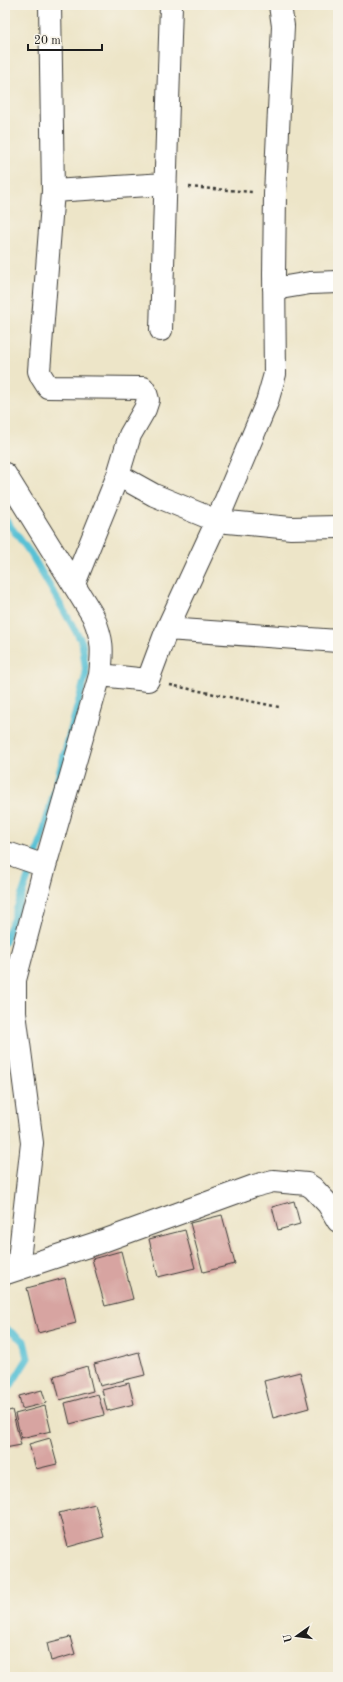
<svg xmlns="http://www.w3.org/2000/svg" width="343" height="1682" font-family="'Old Standard TT',serif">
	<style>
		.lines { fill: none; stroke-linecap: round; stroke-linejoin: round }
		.stream { stroke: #58c1d5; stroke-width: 7 }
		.building { fill: #d7a4a1 }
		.minor-casing { stroke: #3b3a36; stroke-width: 24 }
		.path { stroke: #3b3a36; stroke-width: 2.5; stroke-dasharray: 3 3; stroke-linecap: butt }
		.minor { stroke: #fff; stroke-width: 22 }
	</style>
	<rect width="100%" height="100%" fill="#f7f3e8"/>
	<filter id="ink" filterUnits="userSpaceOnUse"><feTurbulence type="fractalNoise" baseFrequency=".025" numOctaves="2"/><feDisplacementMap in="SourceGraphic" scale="8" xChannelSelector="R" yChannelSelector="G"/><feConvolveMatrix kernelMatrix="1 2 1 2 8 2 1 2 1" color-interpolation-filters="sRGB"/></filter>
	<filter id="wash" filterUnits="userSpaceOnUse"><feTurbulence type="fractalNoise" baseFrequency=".012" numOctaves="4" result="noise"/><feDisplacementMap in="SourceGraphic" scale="16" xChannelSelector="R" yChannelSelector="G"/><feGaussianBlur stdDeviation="0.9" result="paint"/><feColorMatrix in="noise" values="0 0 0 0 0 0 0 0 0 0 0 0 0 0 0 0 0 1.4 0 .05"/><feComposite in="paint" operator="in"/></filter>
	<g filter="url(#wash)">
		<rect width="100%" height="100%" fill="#ede5c8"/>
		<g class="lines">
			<path class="stream" d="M 5,519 L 31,554 L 82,642 L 86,674 L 40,844 L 5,942
				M 5,1117 L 7,1131 L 5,1152
				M 5,1328 L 24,1341 L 28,1358 L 10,1387 L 5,1388"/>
		</g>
		<g id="blocks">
			<path class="building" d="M 294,1201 L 300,1224 L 278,1230 L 272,1207 Z
				M 222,1215 L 235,1264 L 203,1272 L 190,1223 Z
				M 185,1230 L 195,1268 L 158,1277 L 149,1239 Z
				M 121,1251 L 133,1299 L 105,1306 L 92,1259 Z
				M 65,1278 L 76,1323 L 38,1333 L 27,1288 Z
				M 139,1352 L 145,1375 L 100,1386 L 94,1364 Z
				M 87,1366 L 93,1391 L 60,1400 L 54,1376 Z
				M 300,1372 L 309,1408 L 273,1418 L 264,1381 Z
				M 129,1383 L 134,1404 L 107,1411 L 102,1390 Z
				M 42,1390 L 46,1403 L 22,1409 L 19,1396 Z
				M 98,1394 L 104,1415 L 70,1424 L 65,1403 Z
				M 45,1406 L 51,1431 L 21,1438 L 15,1414 Z
				M 12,1410 L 21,1445 L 5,1448 L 5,1412 Z
				M 50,1438 L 57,1464 L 36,1469 L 29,1444 Z
				M 95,1504 L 104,1537 L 68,1547 L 59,1513 Z
				M 70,1637 L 75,1654 L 51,1661 L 47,1643 Z"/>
		</g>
	</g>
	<g filter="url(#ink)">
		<use href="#blocks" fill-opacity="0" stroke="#3b3a36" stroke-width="1"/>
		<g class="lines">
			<defs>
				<path id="minor" d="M 50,5 L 53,191 L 39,371 L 41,376 L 48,387 L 143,388 L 146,393 L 148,400 L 145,409 L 130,435 L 118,475 L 74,584
					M 280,5 L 283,26 L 275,194 L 274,274 L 275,374 L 267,402 L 217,521 L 291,528 L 338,527
					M 53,191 L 165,184
					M 274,289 L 310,283 L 338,282
					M 161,330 L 171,5
					M 5,474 L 93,616 C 103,640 103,649 100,675 L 45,866 L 15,980 L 15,1013 L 32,1143 L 18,1269
					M 118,475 L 154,495 L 217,521 L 167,629
					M 100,675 L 148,680 L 167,629 L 338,641
					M 5,854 L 10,854 L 45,866
					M 6,1273 L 103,1241 L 254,1186 L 273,1181 L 307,1184 L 313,1188 L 328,1204 L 338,1221"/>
			</defs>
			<use href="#minor" class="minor-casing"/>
			<path class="path" d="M 189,187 L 252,192
				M 170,685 L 279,707"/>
			<use href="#minor" class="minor"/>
		</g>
	</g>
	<rect width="343" height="1682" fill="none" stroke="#f7f3e8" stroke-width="20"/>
	<g transform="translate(297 1636) rotate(256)" stroke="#f7f3e8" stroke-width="3" paint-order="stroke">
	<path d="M0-3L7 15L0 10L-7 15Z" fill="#1c1c1c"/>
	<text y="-6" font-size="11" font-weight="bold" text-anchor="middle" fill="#1c1c1c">U</text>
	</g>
	<path d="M28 44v6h74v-6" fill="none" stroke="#1c1c1c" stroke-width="2"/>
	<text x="34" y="44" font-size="12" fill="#1c1c1c" stroke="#f7f3e8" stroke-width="3" paint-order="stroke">20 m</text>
</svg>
